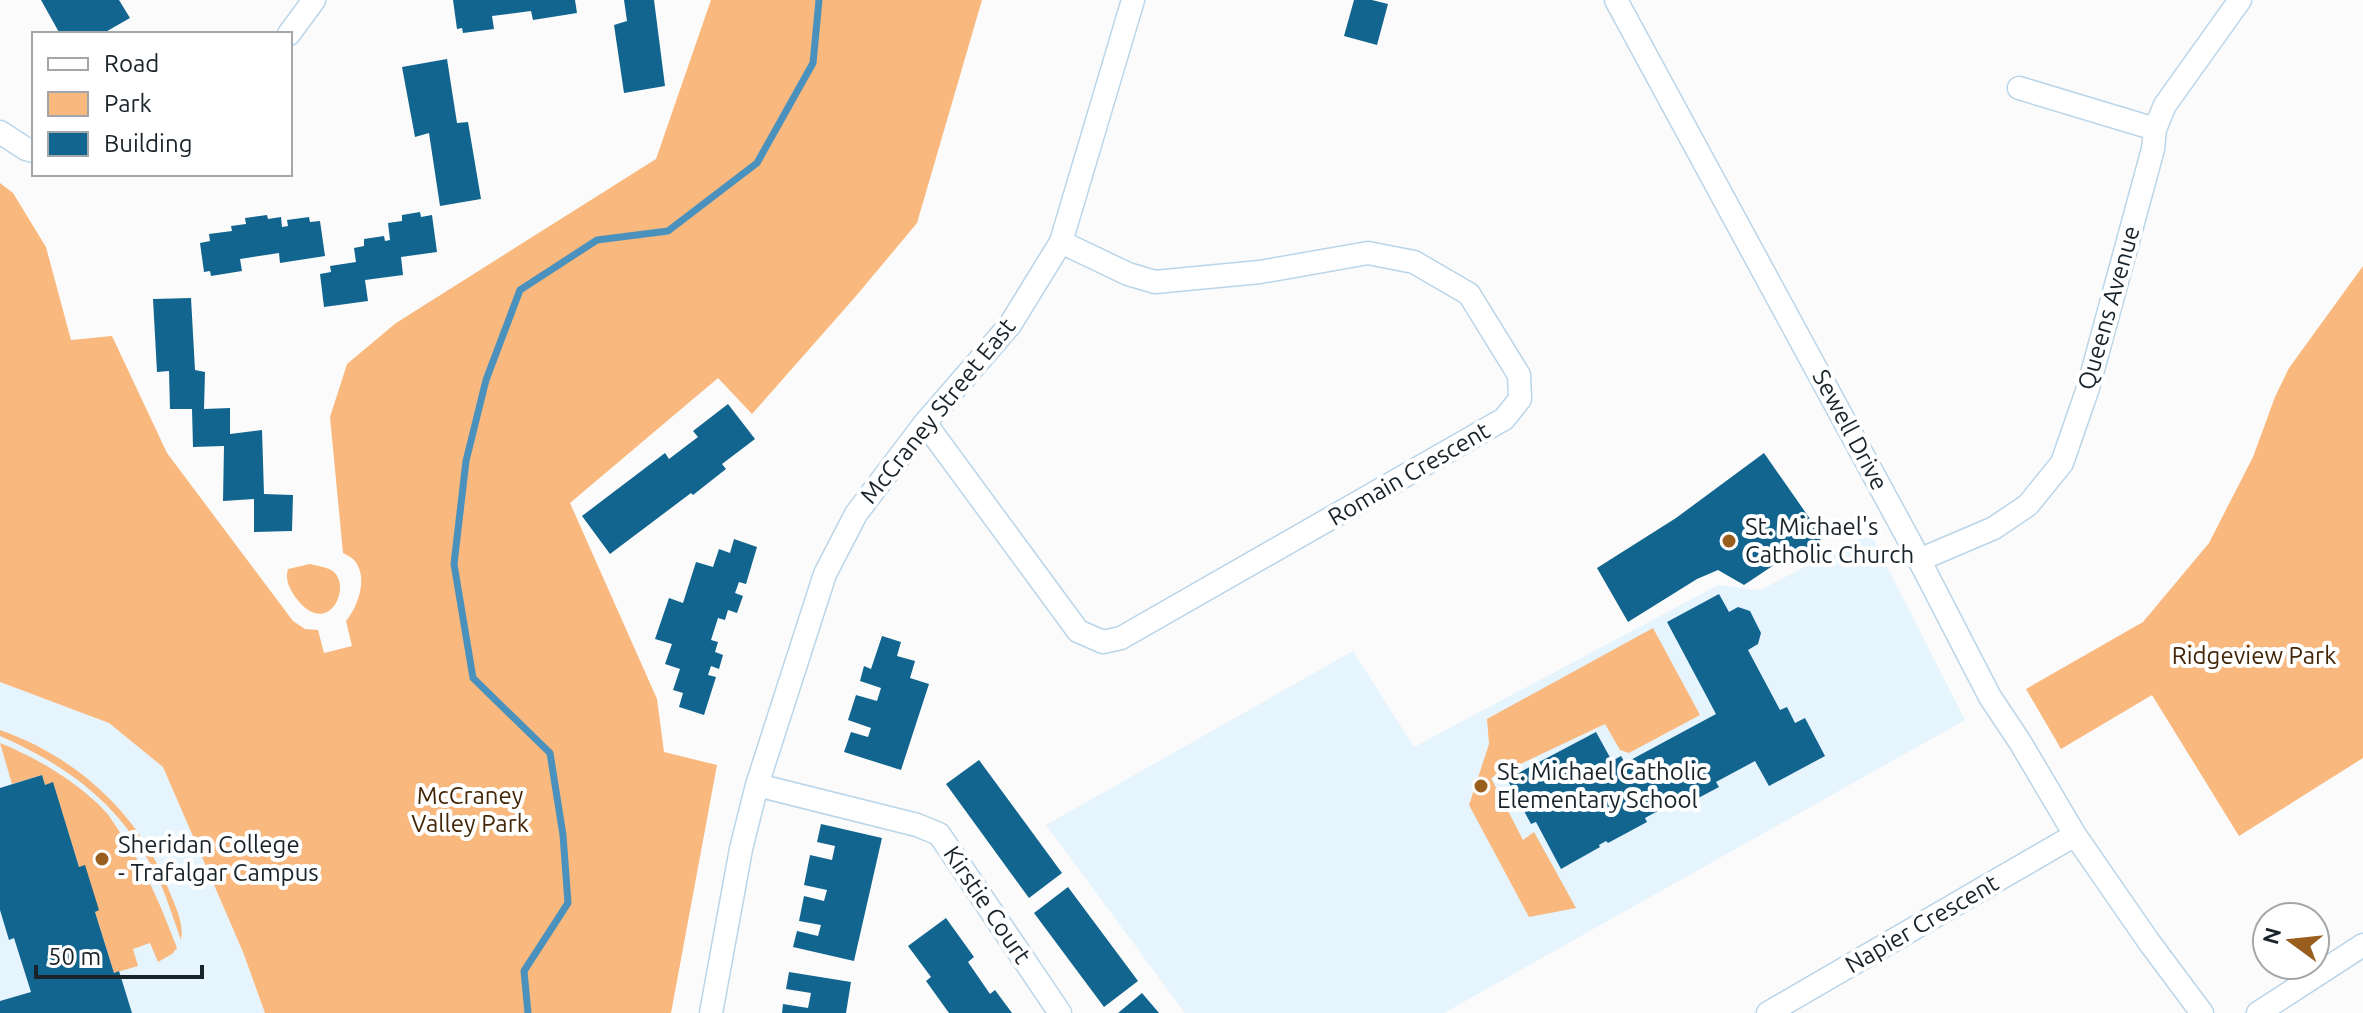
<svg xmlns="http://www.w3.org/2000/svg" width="2363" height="1013" font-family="Ubuntu,sans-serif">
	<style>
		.built { fill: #e6f4fe }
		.green { fill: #f9b87d }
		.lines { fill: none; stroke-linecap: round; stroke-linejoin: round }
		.stream { stroke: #4a92bd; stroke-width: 7 }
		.building { fill: #11658f }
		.minor-casing { stroke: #bad5e8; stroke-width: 25 }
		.minor { stroke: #fff; stroke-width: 22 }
		.poi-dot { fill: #995d1e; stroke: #fff; stroke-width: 3 }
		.labels { text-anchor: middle; stroke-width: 8; stroke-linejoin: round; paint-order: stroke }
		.street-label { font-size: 24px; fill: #19232a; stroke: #fff }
		.poi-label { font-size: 24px; fill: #19232a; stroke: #fff; text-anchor: start }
		.park-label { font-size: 24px; fill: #432606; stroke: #fff }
	</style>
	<rect width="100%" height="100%" fill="#fbfbfb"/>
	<path class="built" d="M 1870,533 L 1965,720 L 1444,1013 L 1185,1013 L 1046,825 L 1353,651 L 1414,747 L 1718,585 L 1760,590 Z
		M 0,682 L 109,723 L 163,767 L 243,952 L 265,1013 L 0,1013 Z"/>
	<path class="green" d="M 711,0 L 982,0 L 917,223 L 856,296 L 752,414 L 718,378 L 570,503 L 657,699 L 664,752 L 717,765 L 671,1013 L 265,1013 L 243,952 L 163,767 L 109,723 L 0,682 L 0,183 L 13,193 L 46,247 L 71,340 L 112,336 L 167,453 L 293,621 L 305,629 L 318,630 L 324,653 L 352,646 L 346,621 C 358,606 369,577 354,560 C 351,557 347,555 343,553 L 330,417 L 347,364 L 396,323 L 656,159 Z
		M 2363,266 L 2363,758 L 2239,836 L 2152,695 L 2061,749 L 2026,689 L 2143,622 L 2209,543 L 2253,457 L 2275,397 L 2289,368 Z
		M 310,564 C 318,566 328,567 334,572 C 352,589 327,639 296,598 C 289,589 285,579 288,569 Z
		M 1653,628 L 1700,715 L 1629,753 L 1620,750 L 1605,724 L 1491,778 L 1523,840 L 1534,832 L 1576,908 L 1529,917 L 1469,805 L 1489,744 L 1487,719 Z
		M 0,730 C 77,757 141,815 170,893 C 176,908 184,923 181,940 C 174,921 168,901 160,882 C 124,808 73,768 0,736 Z
		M 0,743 C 37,758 76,781 104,810 C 110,816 114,824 119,831 C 145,867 161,906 177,948 L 172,954 L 158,962 L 150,943 L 133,949 L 138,966 L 114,973 L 95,912 L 98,910 L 79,867 L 53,783 L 45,785 L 42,775 L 12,784 Z"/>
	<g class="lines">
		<path class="stream" d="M 528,1013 L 524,971 L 568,903 L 563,835 L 550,753 L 473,678 L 454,564 L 466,461 L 486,380 L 520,290 L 597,240 L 668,231 L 757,163 L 813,63 L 819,0"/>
	</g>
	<path class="building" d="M 41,0 L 119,0 L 130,18 L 102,34 L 60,34 Z
		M 453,0 L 575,0 L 577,13 L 533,20 L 531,11 L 492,16 L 494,29 L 463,33 L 462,28 L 457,29 Z
		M 624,0 L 654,0 L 665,86 L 624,93 L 614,25 L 627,21 Z
		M 1354,0 L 1372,0 L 1388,4 L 1377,45 L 1344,36 Z
		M 447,59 L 457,123 L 468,122 L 481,199 L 440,206 L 429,133 L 415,137 L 402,67 Z
		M 420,212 L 421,217 L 432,215 L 437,252 L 401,257 L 403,275 L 365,280 L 368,301 L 324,307 L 320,274 L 331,272 L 330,266 L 356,262 L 354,248 L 364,246 L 364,239 L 384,236 L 385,241 L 390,240 L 388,223 L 402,221 L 402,215 Z
		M 267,215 L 268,219 L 281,217 L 282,227 L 288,226 L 287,220 L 309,217 L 310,222 L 320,221 L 325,256 L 280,263 L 279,253 L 240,259 L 242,271 L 211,276 L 210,271 L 204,272 L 200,243 L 210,241 L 209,234 L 232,231 L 231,226 L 246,224 L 245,218 Z
		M 191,298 L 195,370 L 205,372 L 204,409 L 230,408 L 230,434 L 262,430 L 264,494 L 293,495 L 292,531 L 254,532 L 254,499 L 223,501 L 224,446 L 193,447 L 192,409 L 170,409 L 169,371 L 157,372 L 153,299 Z
		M 728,404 L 755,439 L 722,464 L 726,469 L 693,495 L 691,493 L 610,554 L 582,516 L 665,453 L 669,459 L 698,437 L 693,431 Z
		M 1764,453 L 1822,536 L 1817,547 L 1790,563 L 1783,559 L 1744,585 L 1718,570 L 1697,579 L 1628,622 L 1597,568 L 1676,518 Z
		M 734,539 L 757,547 L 746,584 L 739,582 L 735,593 L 743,596 L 737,613 L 728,610 L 725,620 L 718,618 L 711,640 L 718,642 L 715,652 L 723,655 L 719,669 L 711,666 L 708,675 L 716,677 L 704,715 L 679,707 L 683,693 L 673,690 L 680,669 L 665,664 L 672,644 L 655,639 L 669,598 L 683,603 L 696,562 L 713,567 L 719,549 L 730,553 Z
		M 1719,594 L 1729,612 L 1738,607 L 1750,611 L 1761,633 L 1758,644 L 1748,650 L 1780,710 L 1787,707 L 1795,723 L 1805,718 L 1825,756 L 1769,786 L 1755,761 L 1716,782 L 1719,787 L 1687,804 L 1683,797 L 1645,818 L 1647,822 L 1608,843 L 1606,841 L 1599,845 L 1600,847 L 1561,869 L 1536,822 L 1531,824 L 1507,779 L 1596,732 L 1612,761 L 1621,756 L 1625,763 L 1716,714 L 1667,622 Z
		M 882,636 L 901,642 L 897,656 L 915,661 L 910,678 L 929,684 L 901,770 L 844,752 L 851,732 L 868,737 L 871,728 L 848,720 L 856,695 L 877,701 L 881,688 L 860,681 L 864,666 L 871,669 Z
		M 979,760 L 1062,873 L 1029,898 L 946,784 Z
		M 42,775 L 45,785 L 53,782 L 79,867 L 85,865 L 99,910 L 95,912 L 114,973 L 119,971 L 132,1013 L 0,1013 L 0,1001 L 31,992 L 14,938 L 9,940 L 0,910 L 0,788 Z
		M 821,824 L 882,838 L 854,961 L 793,947 L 797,931 L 818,936 L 821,925 L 799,921 L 804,896 L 824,901 L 827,890 L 804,885 L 810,855 L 832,860 L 835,846 L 817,842 Z
		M 1068,887 L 1138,981 L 1104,1007 L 1034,913 Z
		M 946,918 L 974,957 L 968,962 L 990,994 L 995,990 L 1012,1013 L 949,1013 L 926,981 L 931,977 L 908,946 Z
		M 789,972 L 851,982 L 846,1013 L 782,1013 L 783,1004 L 808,1008 L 811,993 L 786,989 Z
		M 1142,993 L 1159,1013 L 1118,1013 Z"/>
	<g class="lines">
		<defs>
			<path id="minor" d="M 1616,0 L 1910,542 L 1990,697 L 2020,742 L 2075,835 L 2149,942 L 2202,1013
				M 289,34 L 314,0
				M 2019,88 L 2155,129
				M 0,132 L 26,149 L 34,151
				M 925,423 L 1078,631 L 1103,642 L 1121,638 L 1504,419 L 1520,399 L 1519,375 L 1469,294 L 1414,262 L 1368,253 L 1260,272 L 1155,282 L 1128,274 L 1061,242
				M 1919,560 L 1994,528 L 2028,505 L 2062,463 L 2088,388 L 2153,149 L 2155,129 L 2165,105 L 2240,0
				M 757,785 L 917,825 L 939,834 L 1060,1013
				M 711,1013 L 741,849 L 757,785 L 825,574 L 856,514 L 925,423 L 1010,325 L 1061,242 L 1133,0
				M 1768,1013 L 2075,835
				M 2258,1013 L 2363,945"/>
		</defs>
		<use href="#minor" class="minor-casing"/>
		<use href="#minor" class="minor"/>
	</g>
	<g class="poi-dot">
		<circle cx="1729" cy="541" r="8"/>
		<circle cx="1481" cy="786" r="8"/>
		<circle cx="102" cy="859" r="8"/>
	</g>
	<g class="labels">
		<g class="street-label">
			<text transform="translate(2109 308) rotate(-74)" y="8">Queens Avenue</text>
			<text transform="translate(938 411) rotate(-51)" y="8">McCraney Street East</text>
			<text transform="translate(1850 430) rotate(62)" y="8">Sewell Drive</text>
			<text transform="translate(1409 474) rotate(-30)" y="8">Romain Crescent</text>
			<text transform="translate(987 905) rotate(56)" y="8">Kirstie Court</text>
			<text transform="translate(1922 924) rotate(-30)" y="8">Napier Crescent</text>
		</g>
		<g class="poi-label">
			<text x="1745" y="535">St. Michael's<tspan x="1745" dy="28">Catholic Church</tspan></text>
			<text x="1497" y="780">St. Michael Catholic<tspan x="1497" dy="28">Elementary School</tspan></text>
			<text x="118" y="853">Sheridan College<tspan x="118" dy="28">- Trafalgar Campus</tspan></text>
		</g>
		<g class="park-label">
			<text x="2254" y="664">Ridgeview Park</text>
			<text x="470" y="804">McCraney<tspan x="470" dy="28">Valley Park</tspan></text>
		</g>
	</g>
	<rect x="32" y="32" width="260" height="144" fill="#ffffff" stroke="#a3a7aa" stroke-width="2"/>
	<rect x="48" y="58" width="40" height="12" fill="#ffffff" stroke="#a3a7aa" stroke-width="2"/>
	<text x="104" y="72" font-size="24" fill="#19232a">Road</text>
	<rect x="48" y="92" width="40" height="24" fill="#f9b87d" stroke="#a3a7aa" stroke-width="2"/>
	<text x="104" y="112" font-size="24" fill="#19232a">Park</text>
	<rect x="48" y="132" width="40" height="24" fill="#11658f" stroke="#a3a7aa" stroke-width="2"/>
	<text x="104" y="152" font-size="24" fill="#19232a">Building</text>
	<g transform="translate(2291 941) rotate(285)"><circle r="38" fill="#ffffff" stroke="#a3a7aa" stroke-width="2"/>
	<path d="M0-6L14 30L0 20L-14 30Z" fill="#995d1e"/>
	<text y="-12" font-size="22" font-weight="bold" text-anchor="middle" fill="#19232a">N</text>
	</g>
	<path d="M36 965v12h166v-12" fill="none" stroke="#19232a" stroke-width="4"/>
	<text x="48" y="965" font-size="24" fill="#19232a" stroke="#ffffff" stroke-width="6" paint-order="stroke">50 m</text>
</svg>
